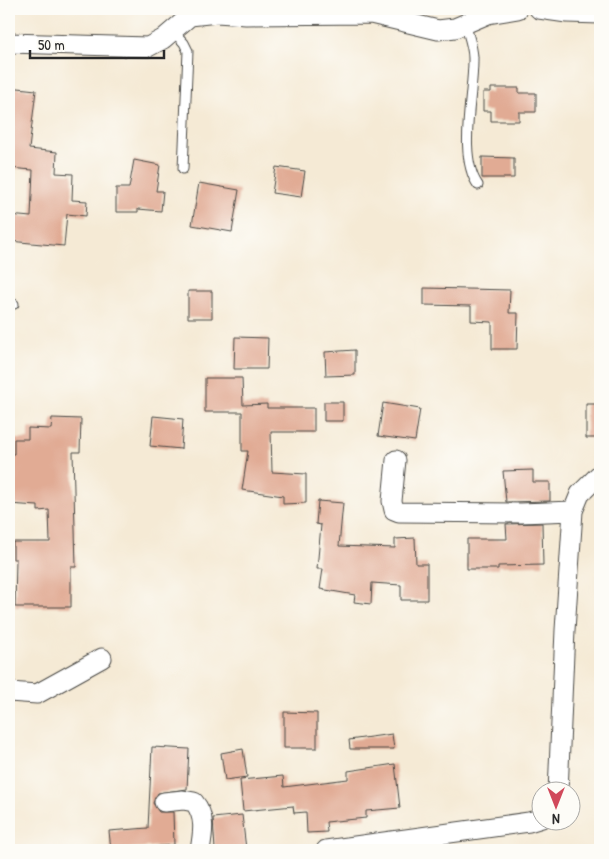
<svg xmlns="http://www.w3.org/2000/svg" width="609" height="859" font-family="'Patrick Hand',sans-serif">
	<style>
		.building { fill: #e1ab94 }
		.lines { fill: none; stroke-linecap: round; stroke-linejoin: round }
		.lane-casing { stroke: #494844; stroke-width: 11 }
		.street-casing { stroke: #494844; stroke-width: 21 }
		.lane { stroke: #fff; stroke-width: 9 }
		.street { stroke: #fff; stroke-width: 19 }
	</style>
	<rect width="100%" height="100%" fill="#fdfcf7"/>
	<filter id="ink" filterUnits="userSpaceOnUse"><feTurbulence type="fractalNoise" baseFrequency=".02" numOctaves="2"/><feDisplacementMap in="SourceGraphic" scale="10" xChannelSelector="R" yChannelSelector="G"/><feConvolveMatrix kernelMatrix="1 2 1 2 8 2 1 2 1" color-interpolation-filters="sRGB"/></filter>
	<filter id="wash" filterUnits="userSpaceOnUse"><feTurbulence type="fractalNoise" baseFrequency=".0096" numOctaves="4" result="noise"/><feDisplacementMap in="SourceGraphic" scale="20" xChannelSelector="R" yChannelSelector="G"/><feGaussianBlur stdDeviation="1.12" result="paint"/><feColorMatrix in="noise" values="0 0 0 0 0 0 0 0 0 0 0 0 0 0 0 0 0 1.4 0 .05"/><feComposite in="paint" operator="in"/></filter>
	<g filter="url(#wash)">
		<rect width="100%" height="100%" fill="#f5ead5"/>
		<g id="blocks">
			<path class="building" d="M 9,87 L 36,90 L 29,149 L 57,152 L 56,173 L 73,174 L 72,200 L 87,201 L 86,216 L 67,214 L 64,246 L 9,241 L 9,215 L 31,217 L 33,170 L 9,168 L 14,122 L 9,122 Z
				M 491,88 L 519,88 L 519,93 L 536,93 L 536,112 L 519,112 L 519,121 L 491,121 L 491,111 L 483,111 L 483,92 L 491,92 Z
				M 482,157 L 514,158 L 514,178 L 482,178 Z
				M 134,160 L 160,165 L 156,191 L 163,191 L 161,211 L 138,209 L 138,212 L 116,212 L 116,188 L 129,188 Z
				M 276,167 L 305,171 L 301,197 L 272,193 Z
				M 199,183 L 239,190 L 232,232 L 192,225 Z
				M 424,288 L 510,290 L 509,313 L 518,313 L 517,349 L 492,349 L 492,322 L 471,321 L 471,306 L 424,305 Z
				M 188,291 L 212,291 L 212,318 L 188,318 Z
				M 235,337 L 268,338 L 267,369 L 234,369 Z
				M 355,350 L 355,375 L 326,376 L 325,352 Z
				M 205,378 L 242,378 L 243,405 L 267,404 L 267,408 L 314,408 L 314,432 L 271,432 L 272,472 L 306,474 L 306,503 L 283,504 L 283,496 L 242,490 L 248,451 L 242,451 L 242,412 L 205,412 Z
				M 324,402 L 343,402 L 343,421 L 324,421 Z
				M 383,403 L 420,409 L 415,441 L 378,436 Z
				M 586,404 L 600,404 L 600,438 L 586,438 Z
				M 153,416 L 183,419 L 181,449 L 150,446 Z
				M 52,418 L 81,419 L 80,452 L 73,452 L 76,567 L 71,567 L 71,607 L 15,607 L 16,559 L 13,559 L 13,542 L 50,542 L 49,510 L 38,511 L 38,506 L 9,504 L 9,454 L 14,454 L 14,439 L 28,439 L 28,428 L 51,429 Z
				M 533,470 L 533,482 L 550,482 L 550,501 L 506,502 L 503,471 Z
				M 318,501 L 343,503 L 339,546 L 395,548 L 395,539 L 415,538 L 416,564 L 427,564 L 427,600 L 401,600 L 401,585 L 372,583 L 371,604 L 354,602 L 355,595 L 320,589 L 323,569 L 317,569 L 321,525 L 316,524 Z
				M 542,523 L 543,565 L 498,566 L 498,569 L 467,569 L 467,539 L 507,539 L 506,524 Z
				M 284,712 L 317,713 L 317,748 L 284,748 Z
				M 392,734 L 394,749 L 350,749 L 349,740 Z
				M 152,747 L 189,749 L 187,789 L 158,793 L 153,803 L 159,812 L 173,812 L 174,845 L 111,850 L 109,831 L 148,828 Z
				M 243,749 L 247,777 L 225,780 L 221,753 Z
				M 395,764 L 400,808 L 366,811 L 366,818 L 326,822 L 327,832 L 307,833 L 306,812 L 294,813 L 293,806 L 243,811 L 240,780 L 283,776 L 284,787 L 348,779 L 348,771 Z
				M 242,815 L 246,849 L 215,850 L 213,818 Z"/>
		</g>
	</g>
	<g filter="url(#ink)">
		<use href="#blocks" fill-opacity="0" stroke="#494844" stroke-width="1"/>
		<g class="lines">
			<defs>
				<path id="lane" d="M 465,23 C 468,34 473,47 473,58 C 474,93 457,155 478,185
					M 172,30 L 184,43 L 188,51 L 183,169
					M 9,304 L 14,304"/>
				<path id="street" d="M 539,9 L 567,13 L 600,14
					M 9,43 L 148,47 L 163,39 L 190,16 L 217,13 L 246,15 L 371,14 L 438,30 L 455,28 L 488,14 L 518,9
					M 396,460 L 392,501 L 394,510 L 399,512 L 521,513 L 573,511
					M 9,692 L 37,694 L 102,658
					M 558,792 L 565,630 L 573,511 L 580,494 L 600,474
					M 164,802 L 183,800 L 194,802 C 206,816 203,833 200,850
					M 326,850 L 529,822 L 542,818"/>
			</defs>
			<use href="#lane" class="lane-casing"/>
			<use href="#street" class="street-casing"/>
			<use href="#lane" class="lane"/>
			<use href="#street" class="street"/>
		</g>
	</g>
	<rect width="609" height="859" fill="none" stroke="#fdfcf7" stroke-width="30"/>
	<g transform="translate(556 806) rotate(180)"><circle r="24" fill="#fdfcf7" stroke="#a9a8a5"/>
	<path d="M0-4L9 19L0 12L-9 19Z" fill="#d1495b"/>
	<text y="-8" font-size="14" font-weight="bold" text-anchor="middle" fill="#2b2b2b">N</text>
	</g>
	<path d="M30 50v8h134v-8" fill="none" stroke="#2b2b2b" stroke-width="2.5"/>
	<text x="38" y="50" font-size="15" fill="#2b2b2b" stroke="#fdfcf7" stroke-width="4" paint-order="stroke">50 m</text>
</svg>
